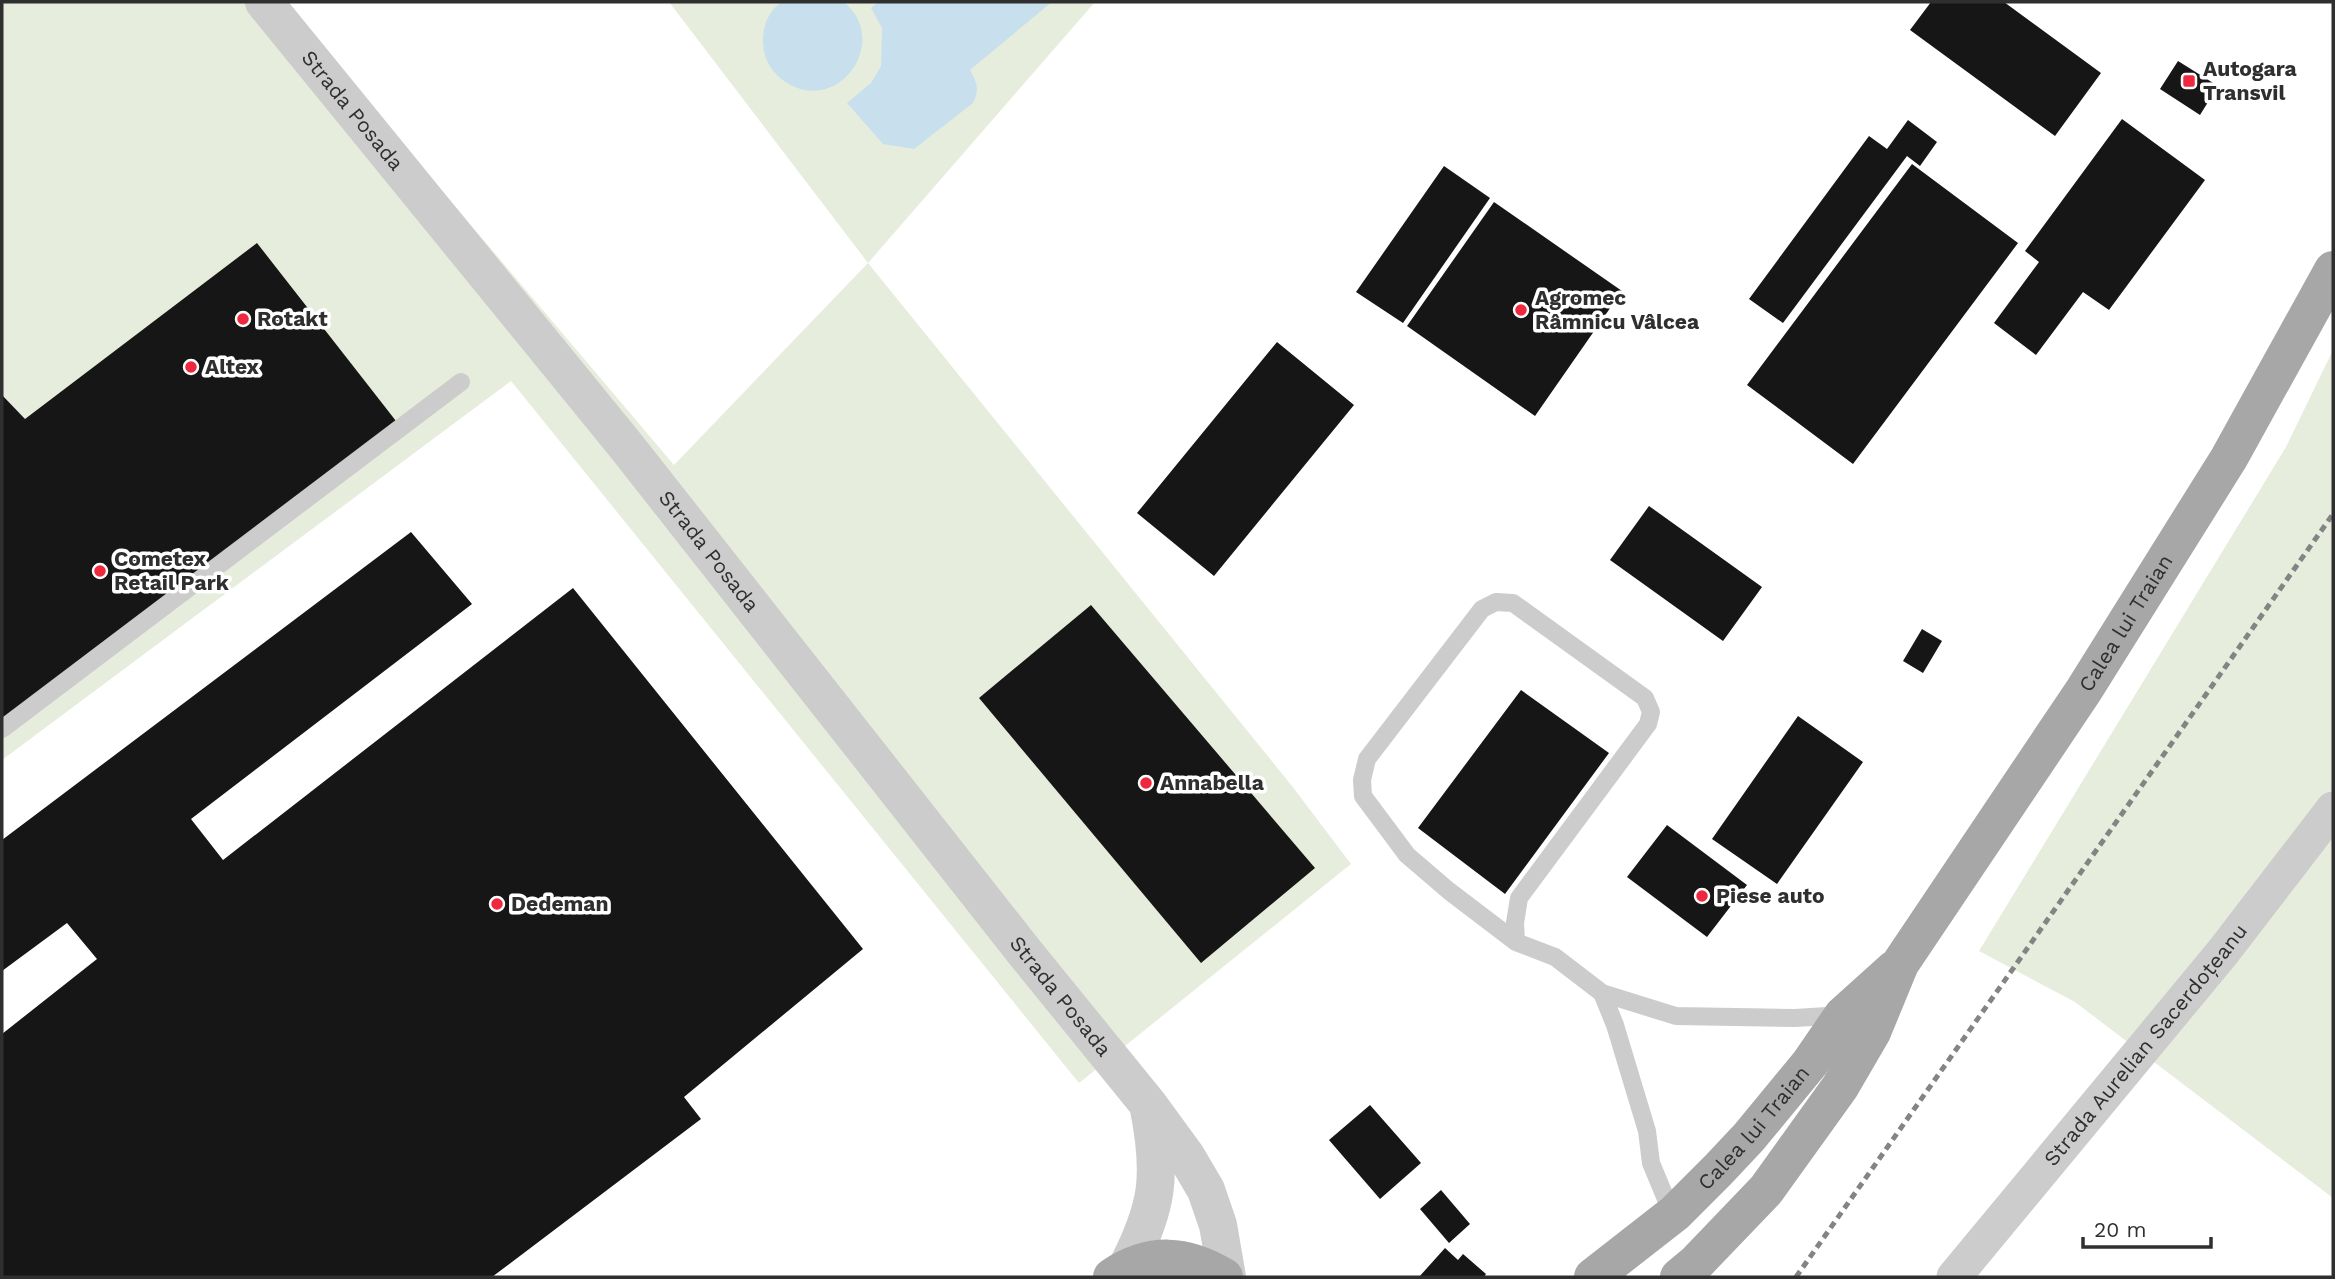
<svg xmlns="http://www.w3.org/2000/svg" width="2335" height="1279" font-family="'Work Sans',sans-serif">
	<style>
		.green { fill: #e6eddc }
		.water { fill: #c8e0ee }
		.building { fill: #161616 }
		.lines { fill: none; stroke-linecap: round; stroke-linejoin: round }
		.service { stroke: #ccc; stroke-width: 18 }
		.minor { stroke: #ccc; stroke-width: 35 }
		.tertiary { stroke: #ccc; stroke-width: 38 }
		.primary { stroke: #a7a7a7; stroke-width: 38 }
		.rail { stroke: #848484; stroke-width: 5; stroke-dasharray: 7 5; stroke-linecap: butt }
		.poi-dot { fill: #ee293f; stroke: #fff; stroke-width: 2.5 }
		.labels { text-anchor: middle; stroke-width: 7; stroke-linejoin: round; paint-order: stroke }
		.poi-label { font-size: 21px; font-weight: bold; fill: #2f2f2f; stroke: #fff; text-anchor: start }
		.street-label { font-size: 21px; fill: #2f2f2f; stroke: #fff }
	</style>
	<rect width="100%" height="100%" fill="#fff"/>
	<path class="green" d="M 2,2 L 282,2 L 674,465 L 868,263 L 669,2 L 1095,2 L 868,263 L 1292,786 L 1351,864 L 1079,1083 L 511,381 L 2,760 Z
		M 2333,350 L 2333,1198 L 2075,1002 L 1979,951 L 2286,447 Z"/>
	<path class="water" d="M 781,2 L 844,2 C 891,41 839,115 787,83 C 773,74 764,61 763,44 C 762,27 768,12 781,2 Z
		M 878,2 L 1052,2 L 970,70 C 977,83 980,89 973,103 L 914,149 L 883,144 L 847,103 L 871,83 L 881,66 L 882,28 L 871,8 Z"/>
	<path class="building" d="M 1931,2 L 2004,2 L 2101,73 L 2055,136 L 1910,30 Z
		M 2178,61 L 2218,86 L 2200,115 L 2160,89 Z
		M 2122,119 L 2205,180 L 2109,310 L 2083,292 L 2036,355 L 1994,323 L 2039,262 L 2025,251 Z
		M 1908,120 L 1937,142 L 1920,166 L 1907,156 L 1783,323 L 1749,299 L 1869,136 L 1887,149 Z
		M 1912,164 L 2018,243 L 1853,464 L 1747,385 Z
		M 1444,166 L 1490,198 L 1403,323 L 1356,292 Z
		M 1494,202 L 1622,291 L 1535,416 L 1407,326 Z
		M 257,243 L 396,421 L 2,720 L 2,395 L 25,419 Z
		M 1277,342 L 1354,405 L 1214,576 L 1137,513 Z
		M 1649,506 L 1762,587 L 1723,641 L 1610,560 Z
		M 411,532 L 472,604 L 191,819 L 223,860 L 573,588 L 863,949 L 684,1097 L 701,1119 L 492,1277 L 2,1277 L 2,1034 L 97,959 L 67,923 L 2,971 L 2,840 Z
		M 1091,605 L 1315,868 L 1201,963 L 979,698 Z
		M 1922,629 L 1942,641 L 1923,673 L 1903,661 Z
		M 1521,690 L 1609,753 L 1505,894 L 1418,828 Z
		M 1798,716 L 1863,762 L 1777,884 L 1712,839 Z
		M 1667,825 L 1747,885 L 1707,937 L 1627,877 Z
		M 1370,1105 L 1421,1163 L 1380,1199 L 1329,1140 Z
		M 1441,1190 L 1470,1224 L 1449,1243 L 1420,1209 Z
		M 1445,1248 L 1458,1260 L 1463,1254 L 1486,1274 L 1484,1277 L 1419,1277 Z"/>
	<g class="lines">
		<path class="service" d="M 2,729 L 461,382
			M 1516,942 L 1515,923 L 1519,898 L 1648,724 L 1651,712 L 1645,698 L 1513,603 L 1496,602 L 1482,609 L 1367,759 L 1362,780 L 1363,796 L 1407,855 L 1449,891 L 1516,942 L 1555,957 L 1602,993 L 1676,1016 L 1795,1018 L 1843,1015
			M 1602,993 L 1615,1025 L 1647,1131 L 1651,1163 L 1666,1199 L 1675,1213"/>
		<path class="minor" id="s1" d="M 1954,1277 L 2223,952 L 2333,809"/>
		<g class="tertiary">
			<path id="s2" d="M 264,2 L 626,446 L 1026,954 L 1148,1104 L 1186,1156 L 1206,1190 L 1218,1225 L 1227,1277"/>
			<path d="M 1127,1267 C 1158,1207 1162,1176 1149,1109"/>
		</g>
		<g class="primary">
			<path d="M 1112,1277 C 1151,1251 1186,1254 1224,1277"/>
			<path id="s3" d="M 1593,1277 L 1675,1213 L 1718,1170 L 1749,1137 L 1810,1063 L 1843,1015 L 1893,970"/>
			<path id="s4" d="M 1679,1277 L 1697,1262 L 1766,1190 L 1840,1087 L 1872,1032 L 1900,964 L 2084,690 L 2229,458 L 2333,270"/>
		</g>
		<path class="rail" d="M 1796,1277 L 2333,514"/>
	</g>
	<g class="poi-dot">
		<rect x="2182" y="74" width="14" height="14" rx="3.5"/>
		<circle cx="1521" cy="310" r="7"/>
		<circle cx="243" cy="319" r="7"/>
		<circle cx="191" cy="367" r="7"/>
		<circle cx="100" cy="571" r="7"/>
		<circle cx="1146" cy="783" r="7"/>
		<circle cx="1702" cy="896" r="7"/>
		<circle cx="497" cy="904" r="7"/>
	</g>
	<g class="labels">
		<g class="poi-label">
			<text x="2203" y="76">Autogara<tspan x="2203" dy="24">Transvil</tspan></text>
			<text x="1535" y="305">Agromec<tspan x="1535" dy="24">Râmnicu Vâlcea</tspan></text>
			<text x="257" y="326">Rotakt</text>
			<text x="205" y="374">Altex</text>
			<text x="114" y="566">Cometex<tspan x="114" dy="24">Retail Park</tspan></text>
			<text x="1160" y="790">Annabella</text>
			<text x="1716" y="903">Piese auto</text>
			<text x="511" y="911">Dedeman</text>
		</g>
		<g class="street-label">
			<text dy="7" stroke="none"><textPath href="#s2" startOffset="140">Strada Posada</textPath></text>
			<text dy="7" stroke="none"><textPath href="#s2" startOffset="707">Strada Posada</textPath></text>
			<text dy="7" stroke="none"><textPath href="#s4" startOffset="796">Calea lui Traian</textPath></text>
			<text dy="7" stroke="none"><textPath href="#s2" startOffset="1274">Strada Posada</textPath></text>
			<text dy="7" stroke="none"><textPath href="#s1" startOffset="301">Strada Aurelian Sacerdoțeanu</textPath></text>
			<text dy="7" stroke="none"><textPath href="#s3" startOffset="220">Calea lui Traian</textPath></text>
		</g>
	</g>
	<rect width="2335" height="1279" fill="none" stroke="#2f2f2f" stroke-width="7"/>
	<path d="M2083 1237v10h128v-10" fill="none" stroke="#2f2f2f" stroke-width="3.5"/>
	<text x="2094" y="1237" font-size="21" fill="#2f2f2f" stroke="#ffffff" stroke-width="5" paint-order="stroke">20 m</text>
</svg>
